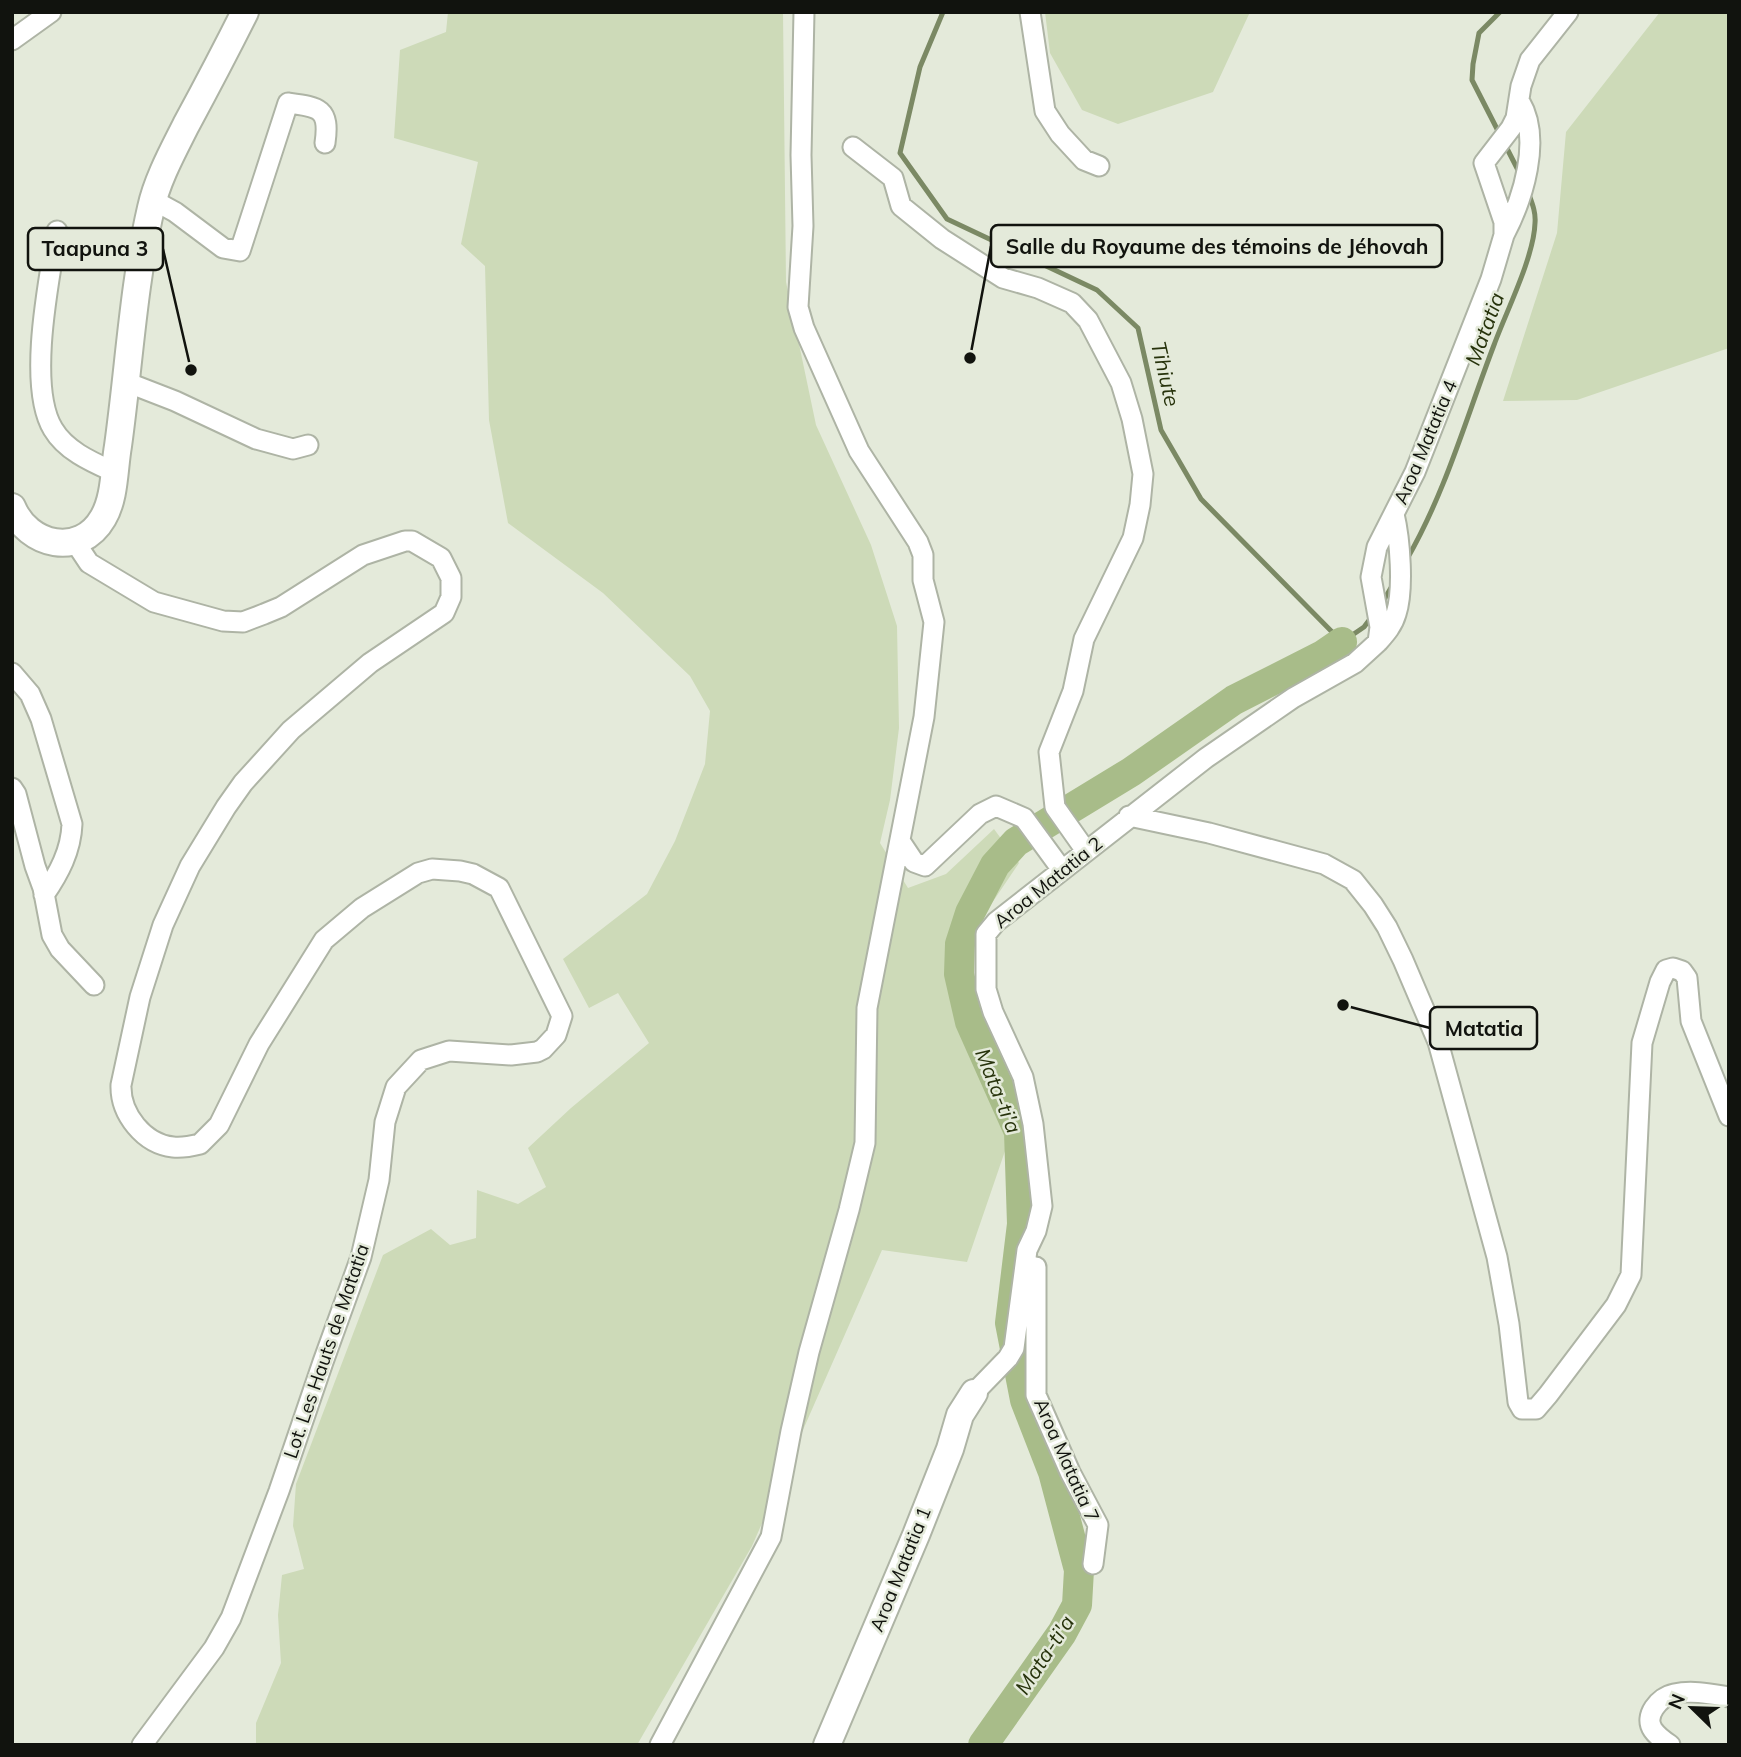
<svg xmlns="http://www.w3.org/2000/svg" width="1741" height="1757" font-family="Mulish,sans-serif">
	<style>
		.green { fill: #cddab8 }
		.lines { fill: none; stroke-linecap: round; stroke-linejoin: round }
		.stream { stroke: #7b8964; stroke-width: 5 }
		.river { stroke: #a8bc89; stroke-width: 30 }
		.minor-casing { stroke: #aeb4a5; stroke-width: 23 }
		.secondary-casing { stroke: #aeb4a5; stroke-width: 30 }
		.minor { stroke: #fff; stroke-width: 19 }
		.secondary { stroke: #fff; stroke-width: 26 }
		.labels { text-anchor: middle; stroke-width: 5; stroke-linejoin: round; paint-order: stroke }
		.street-label { font-size: 19px; fill: #11130e; stroke: #e4eada }
		.water-label { font-size: 21px; font-style: italic; fill: #27330c; stroke: #e4eada }
		.leader { fill: none; stroke: #11130e; stroke-width: 2.5 }
		.callout-dot { fill: #11130e; stroke: #e4eada; stroke-width: 2.5 }
		.callout { fill: #e4eada; stroke: #11130e; stroke-width: 2.5 }
		.callout-label { font-size: 21px; text-anchor: middle; font-weight: bold; fill: #11130e }
	</style>
	<rect width="100%" height="100%" fill="#e4eada"/>
	<path class="green" d="M 448,12 L 783,12 L 786,282 L 816,425 L 871,545 L 897,626 L 899,728 L 890,800 L 880,843 L 908,888 L 946,874 L 994,829 L 1019,863 L 973,931 L 970,952 L 976,1004 L 998,1050 L 1019,1110 L 967,1262 L 882,1250 L 752,1546 L 637,1745 L 256,1745 L 256,1723 L 281,1663 L 278,1615 L 282,1575 L 304,1569 L 293,1526 L 296,1484 L 383,1255 L 431,1229 L 450,1245 L 476,1238 L 477,1190 L 518,1204 L 546,1187 L 528,1148 L 571,1108 L 649,1043 L 618,993 L 589,1008 L 563,959 L 647,894 L 675,841 L 705,764 L 710,711 L 690,676 L 603,593 L 508,523 L 489,420 L 485,266 L 461,244 L 478,162 L 394,138 L 400,50 L 446,32 Z
		M 1045,12 L 1250,12 L 1213,92 L 1118,124 L 1082,110 L 1050,53 Z
		M 1660,12 L 1729,12 L 1729,348 L 1577,400 L 1503,401 L 1557,233 L 1566,132 Z"/>
	<g class="lines">
		<path class="stream" d="M 943,12 L 920,67 L 900,153 L 947,219 L 1097,290 L 1138,328 L 1161,430 L 1201,499 L 1342,642 L 1364,627 L 1373,615
			M 1500,12 L 1479,33 L 1473,64 L 1472,80 L 1520,174
			M 1407,559 C 1446,491 1466,418 1494,345 C 1506,312 1534,257 1535,223 C 1536,212 1532,203 1528,192
			M 1381,605 L 1392,586"/>
		<path class="river" d="M 983,1745 L 1062,1633 L 1077,1605 L 1079,1570 L 1053,1472 L 1025,1400 L 1010,1323 L 1022,1224 L 1019,1132 L 970,1022 L 959,974 L 960,944 L 970,913 L 995,865 L 1016,842 L 1131,772 L 1234,700 L 1323,655 L 1342,642"/>
		<defs>
			<path id="minor" d="M 1030,12 L 1045,111 L 1060,134 L 1084,160 L 1099,166
				M 12,40 L 51,12
				M 853,147 L 893,178 L 901,206 L 942,239 L 1003,278 L 1038,288 L 1072,303 L 1088,320 L 1121,383 L 1132,419 L 1143,474 L 1140,505 L 1133,538 L 1084,639 L 1073,691 L 1049,752 L 1055,807 L 1086,851
				M 153,200 L 175,212 L 223,248 L 240,251 L 288,103 C 319,107 330,108 325,143
				M 57,231 C 49,280 27,386 53,429 C 66,451 92,462 114,472
				M 1504,235 C 1523,199 1542,139 1520,102
				M 126,382 L 175,401 L 256,439 L 293,449 L 308,445
				M 75,542 L 89,563 L 154,602 L 223,621 L 243,622 L 264,614 L 281,607 L 363,555 L 405,541 L 412,541 L 441,558 L 451,578 L 451,597 L 444,613 L 370,663 L 291,730 L 243,783 L 226,807 L 190,866 L 163,925 L 140,997 L 121,1085 C 120,1114 144,1144 173,1147 C 182,1148 192,1146 200,1144 L 219,1125 L 259,1044 L 324,940 L 362,908 L 418,873 L 432,869 L 460,871 L 473,874 L 499,888 L 562,1016 L 556,1035 L 543,1049 L 537,1052 L 511,1055 L 449,1051 L 421,1060 L 396,1087 L 385,1122 L 379,1180 L 361,1257 L 323,1362 L 279,1491 L 231,1618 L 214,1648 L 142,1745
				M 1378,642 C 1386,633 1393,625 1396,614 C 1404,590 1400,539 1394,514
				M 12,673 L 30,694 L 41,719 L 72,824 C 71,851 59,873 44,895
				M 12,788 L 16,794 L 35,866 L 43,888 L 52,935 L 60,949 L 94,985
				M 1129,816 L 1209,833 L 1324,864 L 1353,880 L 1373,905 L 1387,927 L 1403,960 L 1438,1042 L 1497,1257 L 1509,1324 L 1518,1402 L 1522,1409 L 1536,1409 L 1548,1395 L 1616,1305 L 1631,1275 L 1642,1043 L 1660,982 L 1666,970 L 1673,968 L 1682,971 L 1687,978 L 1691,1021 L 1729,1116
				M 900,841 L 914,862 L 925,866 L 980,814 L 996,806 L 1024,818 L 1062,870
				M 1036,1267 L 1036,1395 L 1070,1472 L 1098,1525 L 1093,1564
				M 974,1393 L 1008,1358 L 1014,1348 L 1027,1250 L 1036,1231 L 1042,1206 L 1033,1124 L 1023,1077 L 993,1012 L 986,989 L 986,934 L 996,922 L 1206,758 L 1293,698 L 1355,663 L 1378,642 L 1380,627 L 1371,577 L 1377,547 L 1415,472 L 1491,279 L 1504,235 L 1504,222 L 1484,163 L 1511,128 L 1516,118 L 1521,86 L 1530,60 L 1568,12
				M 660,1745 L 771,1537 L 791,1431 L 809,1352 L 849,1210 L 865,1143 L 867,1008 L 924,717 L 934,622 L 923,580 L 923,555 L 918,542 L 859,451 L 804,328 L 798,307 L 803,226 L 801,155 L 804,12
				M 1670,1745 C 1664,1741 1657,1736 1653,1730 C 1643,1716 1659,1697 1674,1694 C 1692,1690 1711,1694 1729,1697"/>
			<path id="secondary" d="M 12,507 C 28,546 80,558 103,518 C 115,498 114,469 118,446 C 129,367 133,286 151,208 C 157,180 173,151 186,125 C 206,88 226,50 245,12
				M 827,1745 L 916,1535 L 950,1449 L 960,1415 L 974,1393"/>
		</defs>
		<use href="#minor" class="minor-casing"/>
		<use href="#secondary" class="secondary-casing"/>
		<use href="#minor" class="minor"/>
		<use href="#secondary" class="secondary"/>
	</g>
	<g class="labels">
		<g class="street-label">
			<text transform="translate(1425 442) rotate(-67)" y="7">Aroa Matatia 4</text>
			<text transform="translate(1048 882) rotate(-39)" y="7">Aroa Matatia 2</text>
			<text transform="translate(326 1351) rotate(-71)" y="7">Lot. Les Hauts de Matatia</text>
			<text transform="translate(1067 1460) rotate(66)" y="7">Aroa Matatia 7</text>
			<text transform="translate(900 1569) rotate(-68)" y="7">Aroa Matatia 1</text>
		</g>
		<g class="water-label">
			<text transform="translate(1485 329) rotate(-70)" y="7">Matatia</text>
			<text transform="translate(1165 374) rotate(77)" y="7">Tihiute</text>
			<text transform="translate(998 1091) rotate(68)" y="7">Mata-ti'a</text>
			<text transform="translate(1045 1655) rotate(-57)" y="7">Mata-ti'a</text>
		</g>
	</g>
	<path class="leader" d="M970 358L991 246M191 370L163 249M1343 1005L1430 1028"/>
	<g class="callout-dot">
		<circle cx="970" cy="358" r="7"/>
		<circle cx="191" cy="370" r="7"/>
		<circle cx="1343" cy="1005" r="7"/>
	</g>
	<g class="callout">
		<rect x="991" y="225" width="451" height="42" rx="7"/>
		<rect x="28" y="228" width="135" height="42" rx="7"/>
		<rect x="1430" y="1007" width="107" height="42" rx="7"/>
	</g>
	<g class="callout-label">
		<text x="1217" y="254">Salle du Royaume des témoins de Jéhovah</text>
		<text x="95" y="256">Taapuna 3</text>
		<text x="1484" y="1036">Matatia</text>
	</g>
	<rect width="1741" height="1757" fill="none" stroke="#11130e" stroke-width="28"/>
	<g transform="translate(1692 1708) rotate(293)" stroke="#e4eada" stroke-width="5" paint-order="stroke">
	<path d="M0-5L12 26L0 18L-12 26Z" fill="#11130e"/>
	<text y="-10" font-size="19" font-weight="bold" text-anchor="middle" fill="#11130e">N</text>
	</g>
</svg>
